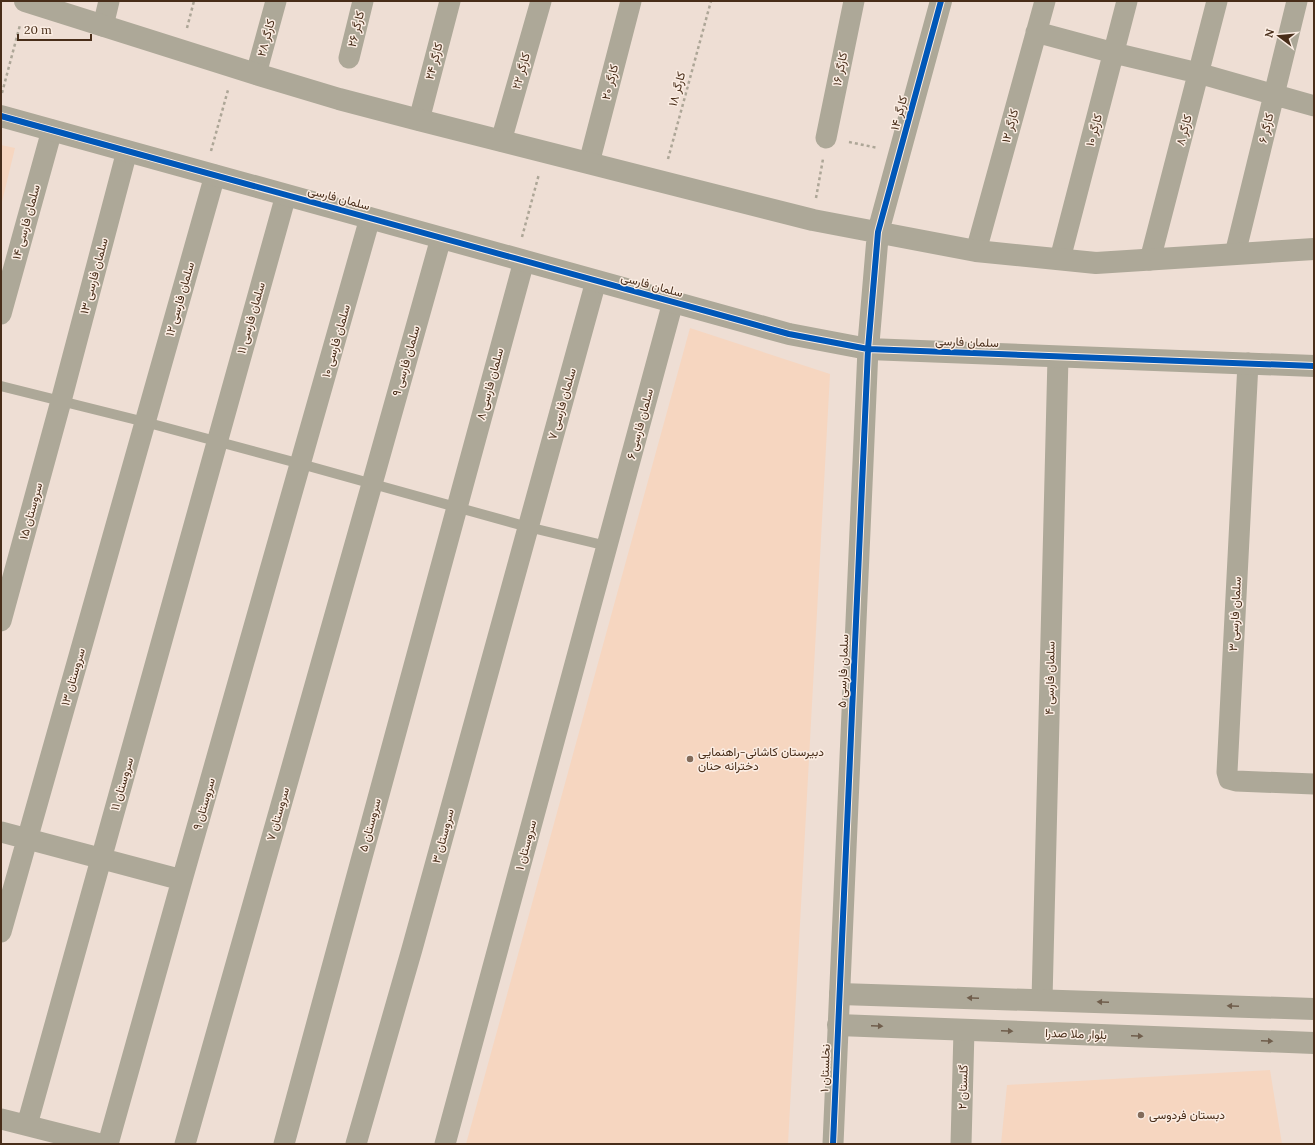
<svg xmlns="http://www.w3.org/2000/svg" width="1315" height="1145" font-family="Lora,Vazirmatn,serif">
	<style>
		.built { fill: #f6d6c0 }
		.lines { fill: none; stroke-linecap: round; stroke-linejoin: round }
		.path { stroke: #ada697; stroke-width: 2.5; stroke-dasharray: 3 3; stroke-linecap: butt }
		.service { stroke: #ada898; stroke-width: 10 }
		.minor { stroke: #ada898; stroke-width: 21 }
		.tertiary { stroke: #ada898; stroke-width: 22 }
		.cycleway-casing { stroke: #fbede3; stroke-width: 8 }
		.cycleway { stroke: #0057b8; stroke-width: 6 }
		.oneway { fill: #705e4c }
		.poi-dot { fill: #826b5a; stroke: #fbede3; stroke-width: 1.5 }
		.labels { text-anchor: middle; stroke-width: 3; stroke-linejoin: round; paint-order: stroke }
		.street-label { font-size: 12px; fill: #482d19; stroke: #fbede3 }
		.poi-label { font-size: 12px; fill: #482d19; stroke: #fbede3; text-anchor: start }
	</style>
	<rect width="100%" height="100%" fill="#eeded4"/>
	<path class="built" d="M 1,145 L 15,148 L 1,206 Z
		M 690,328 L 830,374 L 788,1144 L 466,1144 Z
		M 1270,1070 L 1282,1144 L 1001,1144 L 1007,1085 Z"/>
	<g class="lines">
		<path class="path" d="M 187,28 L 194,1
			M 2,93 L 20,25
			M 849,142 L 878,148
			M 211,151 L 228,90
			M 668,159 L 711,1
			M 816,198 L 823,159
			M 522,237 L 539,174"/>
		<path class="service" d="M 1,386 L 145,422 L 301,464 L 528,527 L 607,546"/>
		<path class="minor" d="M 103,26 L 109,1
			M 1036,32 L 1114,53 L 1198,73 L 1314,106
			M 349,58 L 363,1
			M 256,74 L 276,1
			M 419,120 L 450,1
			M 826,138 L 854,1
			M 501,141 L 541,1
			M 589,163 L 631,1
			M 976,251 L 1045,1
			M 1235,254 L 1297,1
			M 1060,259 L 1127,1
			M 1150,260 L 1217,1
			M 1,314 L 52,130
			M 1248,363 L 1227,772 L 1229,779 L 1236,781 L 1314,784
			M 1,621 L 61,401 L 127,151
			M 1,832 L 182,880
			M 1,932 L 215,175
			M 1042,1000 L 1058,357
			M 1,1119 L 100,1144
			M 27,1125 L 286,195
			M 108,1144 L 182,880 L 370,218
			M 185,1144 L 372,484 L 441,238
			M 284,1144 L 524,261
			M 356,1144 L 412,949 L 596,281
			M 445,1144 L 673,302
			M 833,1144 L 868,349
			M 961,1144 L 964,1030"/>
		<path class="tertiary" d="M 25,1 L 256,74 L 339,99 L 419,120 L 813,220 L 976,251 L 1096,263 L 1314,249
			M 1,116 L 789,334 L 868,349 L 1314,366
			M 868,349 L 878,232 L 941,1
			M 840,994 L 1314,1009
			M 838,1025 L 1314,1043"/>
		<defs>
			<path id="cycleway" d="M 1,116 L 789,334 L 868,349 L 1314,366
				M 833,1144 L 868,349 L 878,232 L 941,1"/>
		</defs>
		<use href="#cycleway" class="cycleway-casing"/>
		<use href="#cycleway" class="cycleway"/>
	</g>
	<defs><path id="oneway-solid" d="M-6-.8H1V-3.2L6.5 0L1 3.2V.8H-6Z"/></defs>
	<g class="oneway">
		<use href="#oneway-solid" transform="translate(973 998) rotate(-178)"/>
		<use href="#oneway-solid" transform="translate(1103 1002) rotate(-178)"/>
		<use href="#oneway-solid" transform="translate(1233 1006) rotate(-178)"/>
		<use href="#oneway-solid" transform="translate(877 1026) rotate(2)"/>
		<use href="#oneway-solid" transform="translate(1007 1031) rotate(2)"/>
		<use href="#oneway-solid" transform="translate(1137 1036) rotate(2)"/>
		<use href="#oneway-solid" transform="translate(1267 1041) rotate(2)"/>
	</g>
	<g class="poi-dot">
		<circle cx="690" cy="759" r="4"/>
		<circle cx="1141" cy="1115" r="4"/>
	</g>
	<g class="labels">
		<g class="street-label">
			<text transform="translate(356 29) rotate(-76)" y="4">کارگر ۲۶</text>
			<text transform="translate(266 38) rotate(-75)" y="4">کارگر ۲۸</text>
			<text transform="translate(434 61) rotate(-75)" y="4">کارگر ۲۴</text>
			<text transform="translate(840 69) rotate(-79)" y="4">کارگر ۱۶</text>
			<text transform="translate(521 71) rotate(-74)" y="4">کارگر ۲۲</text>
			<text transform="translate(610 82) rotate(-76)" y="4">کارگر ۲۰</text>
			<text transform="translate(677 89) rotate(-75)" y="4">کارگر ۱۸</text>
			<text transform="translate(899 113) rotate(-75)" y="4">کارگر ۱۴</text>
			<text transform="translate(1010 126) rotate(-75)" y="4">کارگر ۱۲</text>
			<text transform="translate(1266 128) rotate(-76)" y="4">کارگر ۶</text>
			<text transform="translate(1094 130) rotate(-75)" y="4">کارگر ۱۰</text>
			<text transform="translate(1184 130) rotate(-75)" y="4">کارگر ۸</text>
			<text transform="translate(339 198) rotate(15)" y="4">سلمان فارسی</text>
			<text transform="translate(26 222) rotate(-75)" y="4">سلمان فارسی ۱۴</text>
			<text transform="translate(94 276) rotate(-75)" y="4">سلمان فارسی ۱۳</text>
			<text transform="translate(652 285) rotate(15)" y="4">سلمان فارسی</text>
			<text transform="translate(180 299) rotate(-74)" y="4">سلمان فارسی ۱۲</text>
			<text transform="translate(251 318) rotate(-74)" y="4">سلمان فارسی ۱۱</text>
			<text transform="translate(336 341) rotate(-74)" y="4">سلمان فارسی ۱۰</text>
			<text transform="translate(967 342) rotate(2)" y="4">سلمان فارسی</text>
			<text transform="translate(406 361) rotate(-74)" y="4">سلمان فارسی ۹</text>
			<text transform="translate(490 384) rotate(-75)" y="4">سلمان فارسی ۸</text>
			<text transform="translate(562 404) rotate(-74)" y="4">سلمان فارسی ۷</text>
			<text transform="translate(640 424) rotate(-75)" y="4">سلمان فارسی ۶</text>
			<text transform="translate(31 511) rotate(-75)" y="4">سروستان ۱۵</text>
			<text transform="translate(1235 614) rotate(-87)" y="4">سلمان فارسی ۳</text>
			<text transform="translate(843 671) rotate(-88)" y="4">سلمان فارسی ۵</text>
			<text transform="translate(73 677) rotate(-74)" y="4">سروستان ۱۳</text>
			<text transform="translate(1050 678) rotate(-89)" y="4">سلمان فارسی ۴</text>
			<text transform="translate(122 784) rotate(-74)" y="4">سروستان ۱۱</text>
			<text transform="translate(204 804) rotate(-74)" y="4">سروستان ۹</text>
			<text transform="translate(278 814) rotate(-74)" y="4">سروستان ۷</text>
			<text transform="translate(370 825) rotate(-75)" y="4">سروستان ۵</text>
			<text transform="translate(443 836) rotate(-75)" y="4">سروستان ۳</text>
			<text transform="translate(526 845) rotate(-75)" y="4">سروستان ۱</text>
			<text transform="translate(1076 1034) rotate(2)" y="4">بلوار ملا صدرا</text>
			<text transform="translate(825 1068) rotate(-88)" y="4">نخلستان ۱</text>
			<text transform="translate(963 1087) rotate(-88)" y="4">گلستان ۲</text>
		</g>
		<g class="poi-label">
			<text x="698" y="756">دبیرستان کاشانی-راهنمایی<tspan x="698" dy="14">دخترانه حنان</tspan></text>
			<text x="1149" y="1119">دبستان فردوسی</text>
		</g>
	</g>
	<rect width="1315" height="1145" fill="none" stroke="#482d19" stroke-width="4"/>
	<g transform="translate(1279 36) rotate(286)" stroke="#fbede3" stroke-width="3" paint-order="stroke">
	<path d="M0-3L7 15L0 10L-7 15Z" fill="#482d19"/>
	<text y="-6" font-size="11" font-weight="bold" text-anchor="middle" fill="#482d19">N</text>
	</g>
	<path d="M18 34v6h73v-6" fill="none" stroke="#482d19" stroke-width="2"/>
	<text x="24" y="34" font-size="12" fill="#482d19" stroke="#fbede3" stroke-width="3" paint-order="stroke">20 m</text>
</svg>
